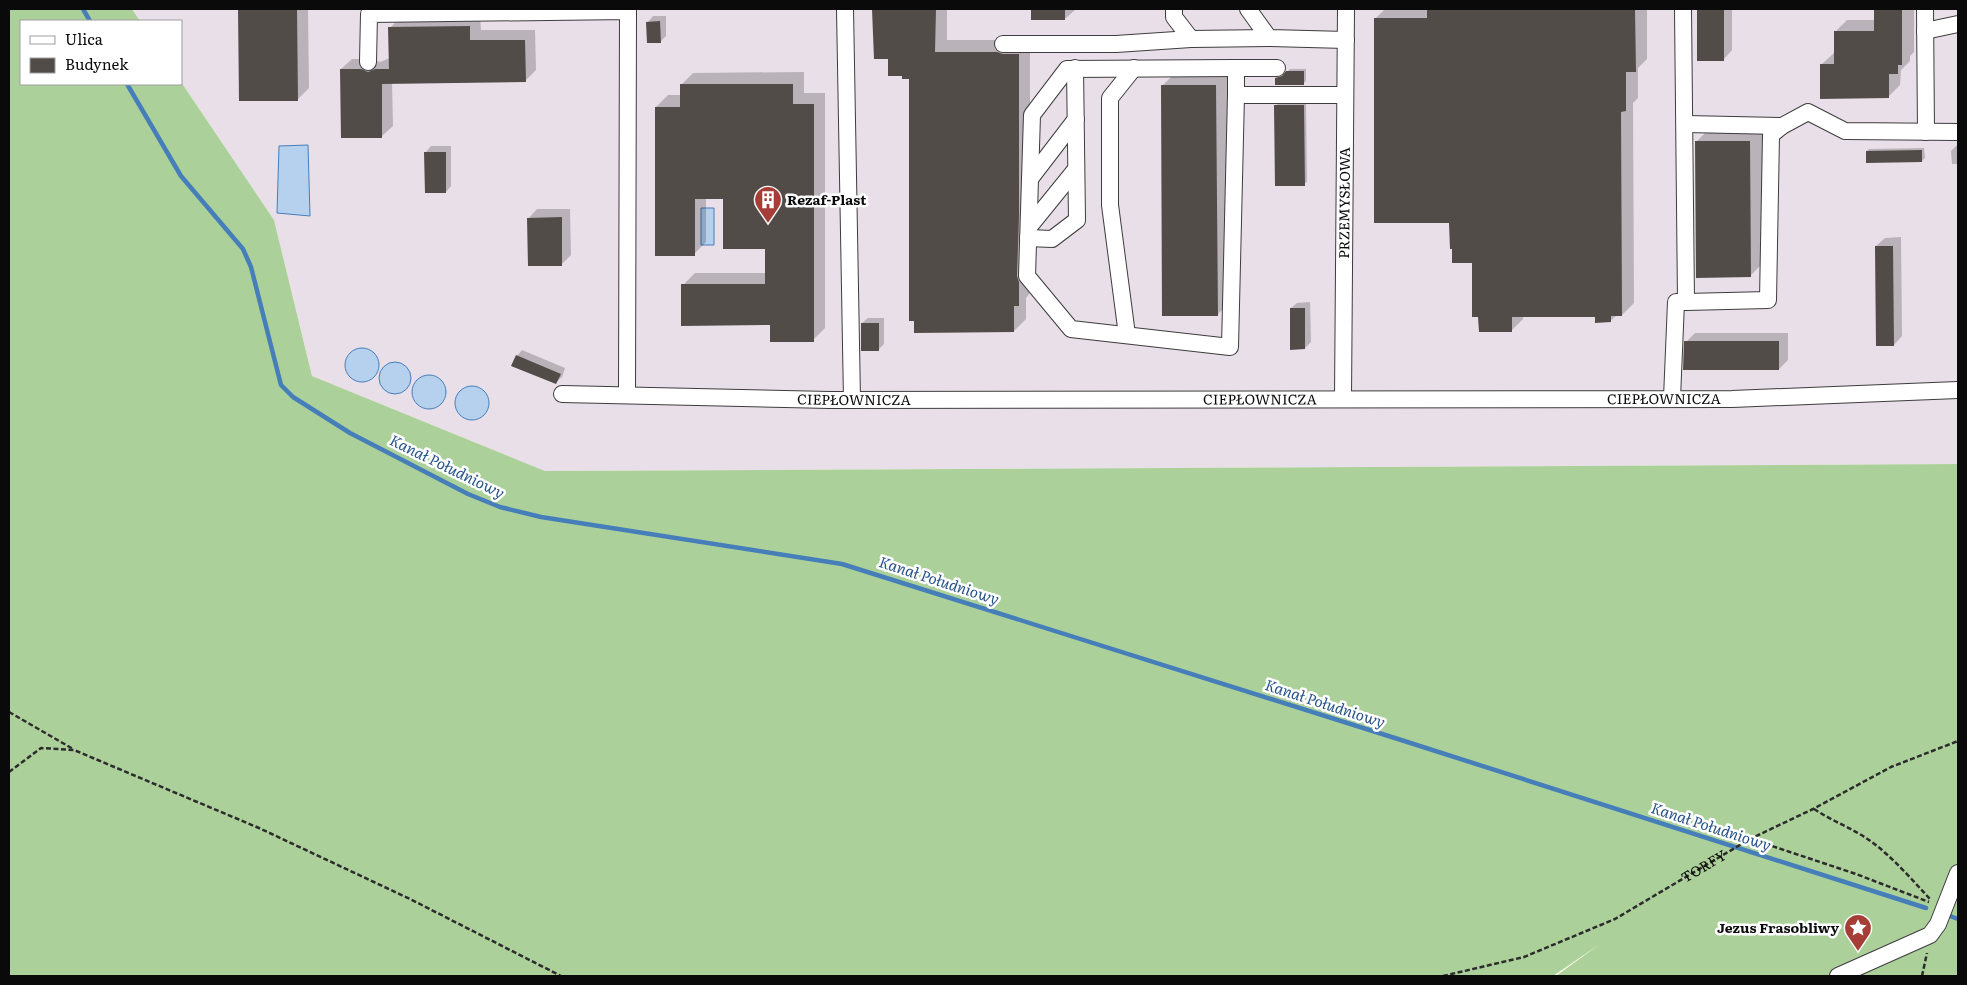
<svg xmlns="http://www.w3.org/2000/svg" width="1967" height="985" font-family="Literata,serif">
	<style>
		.industrial { fill: #e8dfe8 }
		.forest { fill: #acd09a }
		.water { fill: #b5d1ed; stroke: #467eba }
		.shadow { fill: #0003 }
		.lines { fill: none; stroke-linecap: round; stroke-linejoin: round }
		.stream { stroke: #467eba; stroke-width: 4.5 }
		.building { fill: #514c48 }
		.minor-casing { stroke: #3d3d3d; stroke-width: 18 }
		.path { stroke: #2c2c2c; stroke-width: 2.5; stroke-dasharray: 5 2.5; stroke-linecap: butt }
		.minor { stroke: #fff; stroke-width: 16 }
		.labels { text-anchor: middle; stroke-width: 5; stroke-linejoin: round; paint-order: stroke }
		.poi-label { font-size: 14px; font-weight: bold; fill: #0a0a0a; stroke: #fff; text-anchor: start }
		.street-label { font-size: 14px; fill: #0a0a0a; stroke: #fff }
		.water-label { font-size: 15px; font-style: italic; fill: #255289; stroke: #fff }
	</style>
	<rect width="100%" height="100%" fill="#fcfbea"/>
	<path class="industrial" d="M 132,9 L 1958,9 L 1958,464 L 545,471 L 312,376 L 274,220 L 181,82 L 181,21 L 140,21 Z"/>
	<path class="forest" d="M 9,9 L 132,9 L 140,21 L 21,21 L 21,84 L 181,84 L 181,82 L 274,220 L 312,376 L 545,471 L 1958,464 L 1958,976 L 1556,976 L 1600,944 L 1553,976 L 9,976 Z"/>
	<path class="water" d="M 308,145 L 310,216 L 277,213 L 279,146 Z
		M 701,208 L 714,208 L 714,245 L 701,245 Z
		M345 365a17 17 0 1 1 34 0a17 17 0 1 1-34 0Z
		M379 378a16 16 0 1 1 32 0a16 16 0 1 1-32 0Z
		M412 392a17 17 0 1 1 34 0a17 17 0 1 1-34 0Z
		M455 403a17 17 0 1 1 34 0a17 17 0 1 1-34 0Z"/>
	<path class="shadow" d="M 239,9 L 308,9 L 309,88 L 297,100 L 240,100 Z
		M 873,9 L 947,9 L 947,40 L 1009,40 L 1030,43 L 1030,293 L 1026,298 L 1026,319 L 1014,331 L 910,78 L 903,74 L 889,58 L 875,58 Z
		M 1032,9 L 1076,9 L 1066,18 L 1032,19 Z
		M 1385,9 L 1647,9 L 1647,59 L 1638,68 L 1638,98 L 1633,103 L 1634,303 L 1622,315 L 1617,315 L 1610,321 L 1596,315 L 1523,316 L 1523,319 L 1511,331 L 1450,221 L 1375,19 Z
		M 1698,9 L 1732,9 L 1732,50 L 1724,59 L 1698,59 Z
		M 1875,9 L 1914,9 L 1914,52 L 1910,56 L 1910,61 L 1901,70 L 1900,85 L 1888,97 L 1822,64 L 1835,52 L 1835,32 L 1847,20 L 1875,20 Z
		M 480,16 L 481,30 L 535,30 L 536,70 L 525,81 L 392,82 L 393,126 L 382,136 L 341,69 L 352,59 L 372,59 L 380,62 L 390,58 L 390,28 L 400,17 Z
		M 653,16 L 666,16 L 666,36 L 660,42 L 648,22 Z
		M 1290,69 L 1306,69 L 1306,81 L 1303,84 L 1276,79 L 1285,74 Z
		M 804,72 L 804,93 L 825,93 L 825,328 L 813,340 L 683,285 L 695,273 L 766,273 L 766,247 L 724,198 L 706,198 L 706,242 L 694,254 L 656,107 L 668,95 L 681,95 L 681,85 L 693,73 Z
		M 1174,74 L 1228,74 L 1229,303 L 1217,315 L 1162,86 Z
		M 1278,103 L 1306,103 L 1307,182 L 1304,184 L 1276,106 Z
		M 1708,130 L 1762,130 L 1762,264 L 1750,276 L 1696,142 Z
		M 1957,145 L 1958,164 L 1952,164 L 1951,151 Z
		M 431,146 L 451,146 L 451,186 L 446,192 L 426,152 Z
		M 1924,148 L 1925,158 L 1922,161 L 1867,151 L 1869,149 Z
		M 537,209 L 570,209 L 571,255 L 562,264 L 529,218 Z
		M 1901,237 L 1902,336 L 1894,345 L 1876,246 L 1885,238 Z
		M 1310,302 L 1311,342 L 1305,348 L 1291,308 L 1297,303 Z
		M 868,318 L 884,318 L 884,344 L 878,350 L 862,323 Z
		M 1695,333 L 1788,333 L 1788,360 L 1779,369 L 1686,342 Z
		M 522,350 L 565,368 L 562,377 L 556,382 L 517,356 Z"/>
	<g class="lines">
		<path class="stream" d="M 83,9 L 90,21
			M 127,84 L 181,176 L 243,249 L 251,267 L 281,385 L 293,397 L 350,433 L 468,494 L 500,507 L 541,517 L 842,564 L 1398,739 L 1926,908
			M 1950,916 L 1958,919"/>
	</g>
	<path class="building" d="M 238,9 L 297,9 L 298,101 L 239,101 Z
		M 872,9 L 936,9 L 935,52 L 997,52 L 1003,54 L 1019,54 L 1019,216 L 1017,276 L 1019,282 L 1019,306 L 1014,306 L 1014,332 L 914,333 L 914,321 L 909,321 L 909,79 L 902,79 L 902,76 L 888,76 L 888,59 L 874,59 Z
		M 1031,9 L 1065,9 L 1065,20 L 1031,20 Z
		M 1427,9 L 1635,9 L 1636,72 L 1626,72 L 1626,111 L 1621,112 L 1622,316 L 1611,316 L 1611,322 L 1595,323 L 1595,317 L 1512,317 L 1512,332 L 1479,332 L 1478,317 L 1472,317 L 1472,263 L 1452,263 L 1452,249 L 1450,249 L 1449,223 L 1374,223 L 1374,18 L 1427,18 Z
		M 1697,9 L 1724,9 L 1724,61 L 1697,61 Z
		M 1874,9 L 1902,9 L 1902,65 L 1898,65 L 1898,74 L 1889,74 L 1889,98 L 1820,99 L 1820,64 L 1834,64 L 1834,31 L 1874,31 Z
		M 660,21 L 661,43 L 647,43 L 646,22 Z
		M 470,26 L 470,40 L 525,40 L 526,82 L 382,84 L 382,138 L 341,138 L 340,69 L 361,69 L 368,72 L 375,69 L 389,69 L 388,27 Z
		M 1286,71 L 1304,71 L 1304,85 L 1275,85 L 1275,78 L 1282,76 Z
		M 680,84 L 793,84 L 793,104 L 814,104 L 814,342 L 770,342 L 770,325 L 681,326 L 681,284 L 765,284 L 765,249 L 723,249 L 723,199 L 695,199 L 695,256 L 655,256 L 655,107 L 680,107 Z
		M 1161,85 L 1216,85 L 1218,316 L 1162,316 Z
		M 1274,105 L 1304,105 L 1305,186 L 1275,186 Z
		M 1695,141 L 1750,141 L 1751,277 L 1696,278 Z
		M 1922,150 L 1922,162 L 1866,163 L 1866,151 Z
		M 424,152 L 446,152 L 446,193 L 425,193 Z
		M 562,217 L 562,266 L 528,266 L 527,218 Z
		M 1875,246 L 1893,246 L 1894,346 L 1876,346 Z
		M 1290,308 L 1305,308 L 1305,349 L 1290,350 Z
		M 861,323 L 879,323 L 879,351 L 861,351 Z
		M 1684,341 L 1779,341 L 1779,370 L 1683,370 Z
		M 516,355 L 561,374 L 556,384 L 511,366 Z"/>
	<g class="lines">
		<defs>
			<g id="minor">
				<path d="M 845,9 L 852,400"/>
				<path d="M 1174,9 L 1174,17 L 1191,39"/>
				<path d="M 1248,9 L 1269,38 L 1346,40"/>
				<path d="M 1683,9 L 1686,302 L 1768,300 L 1771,135 L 1782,126 L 1808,112 L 1845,131 L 1958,132"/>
				<path d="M 1925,9 L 1926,132"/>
				<path d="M 1925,31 L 1958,24"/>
				<path d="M 1003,44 L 1116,44 L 1191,39 L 1269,38"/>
				<path d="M 368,62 L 369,14 L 628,11 L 627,395"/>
				<path d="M 1277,68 L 1236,68 L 1236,95 L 1345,95"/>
				<path d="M 1236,95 L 1230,347 L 1071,329 L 1027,276 L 1032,115 L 1067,69 L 1236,68"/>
				<path d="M 1686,124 L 1782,126"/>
				<path d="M 1030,179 L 1076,119"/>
				<path d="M 1029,227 L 1076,169"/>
				<path d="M 1028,238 L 1052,239 L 1077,220 L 1075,68"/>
				<path d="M 1127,335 L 1110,205 L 1110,98 L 1134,68"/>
				<path id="s2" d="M 562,394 L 830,400 L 1732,399 L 1958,390"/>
				<path id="s3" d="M 1343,398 L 1346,9"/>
				<path d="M 1672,398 L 1676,302 L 1686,302"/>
				<path d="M 1838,976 L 1930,935 L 1938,924 L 1958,873"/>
			</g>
		</defs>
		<use href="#minor" class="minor-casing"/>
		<g class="path">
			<path d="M 9,712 L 73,749"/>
			<path d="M 9,772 L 41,748 L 74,750 L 259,828 L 410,899 L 561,976"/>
			<path d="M 1814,809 C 1832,821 1852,828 1869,840 C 1892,856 1912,880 1931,900"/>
			<path d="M 1751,839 L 1856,874 L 1929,902"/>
			<path id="s1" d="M 1443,976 L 1524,957 L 1615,919 L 1750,839 L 1813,809 L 1891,767 L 1958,741"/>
			<path d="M 1922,976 L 1927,953"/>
		</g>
		<use href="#minor" class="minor"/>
	</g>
	<defs>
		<symbol id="building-pin" viewBox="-11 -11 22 30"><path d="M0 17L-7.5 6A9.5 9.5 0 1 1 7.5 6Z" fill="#a63d36" stroke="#fff"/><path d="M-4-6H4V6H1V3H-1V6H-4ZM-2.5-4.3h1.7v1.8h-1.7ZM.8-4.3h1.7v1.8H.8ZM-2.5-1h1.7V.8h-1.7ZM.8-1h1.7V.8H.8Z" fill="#fff"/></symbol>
		<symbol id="sight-pin" viewBox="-11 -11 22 30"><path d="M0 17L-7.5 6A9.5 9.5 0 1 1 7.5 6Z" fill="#a63d36" stroke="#fff"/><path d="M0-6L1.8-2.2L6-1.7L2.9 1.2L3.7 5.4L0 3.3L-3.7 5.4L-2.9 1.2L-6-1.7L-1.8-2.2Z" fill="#fff"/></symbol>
	</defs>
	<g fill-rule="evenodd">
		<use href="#building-pin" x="752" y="184" width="32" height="43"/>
		<use href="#sight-pin" x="1842" y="912" width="32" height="43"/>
	</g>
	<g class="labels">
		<g class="poi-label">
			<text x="787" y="205">Rezaf-Plast</text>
			<text x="1839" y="933" text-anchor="end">Jezus Frasobliwy</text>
		</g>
		<g class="street-label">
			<text dy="5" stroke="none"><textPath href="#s3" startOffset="195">PRZEMYSŁOWA</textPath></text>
			<text dy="5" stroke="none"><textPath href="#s2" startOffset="698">CIEPŁOWNICZA</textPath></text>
			<text dy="5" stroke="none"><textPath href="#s2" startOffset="292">CIEPŁOWNICZA</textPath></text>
			<text dy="5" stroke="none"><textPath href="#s2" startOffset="1102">CIEPŁOWNICZA</textPath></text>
			<text dy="5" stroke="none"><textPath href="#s1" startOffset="285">TORFY</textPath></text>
		</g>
		<g class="water-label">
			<text transform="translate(447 467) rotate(26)" y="5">Kanał Południowy</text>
			<text transform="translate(939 581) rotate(18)" y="5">Kanał Południowy</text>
			<text transform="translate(1325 704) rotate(18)" y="5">Kanał Południowy</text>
			<text transform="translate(1711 827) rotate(18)" y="5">Kanał Południowy</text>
		</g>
	</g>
	<rect width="1967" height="985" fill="none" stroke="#0a0a0a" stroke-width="20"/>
	<rect x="20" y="20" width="162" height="65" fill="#ffffff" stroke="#9d9d9d"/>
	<rect x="30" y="36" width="25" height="8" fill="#ffffff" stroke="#9d9d9d"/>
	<text x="65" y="45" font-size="15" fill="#0a0a0a">Ulica</text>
	<rect x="30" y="58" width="25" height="15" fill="#514c48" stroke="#9d9d9d"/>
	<text x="65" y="70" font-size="15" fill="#0a0a0a">Budynek</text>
</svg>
